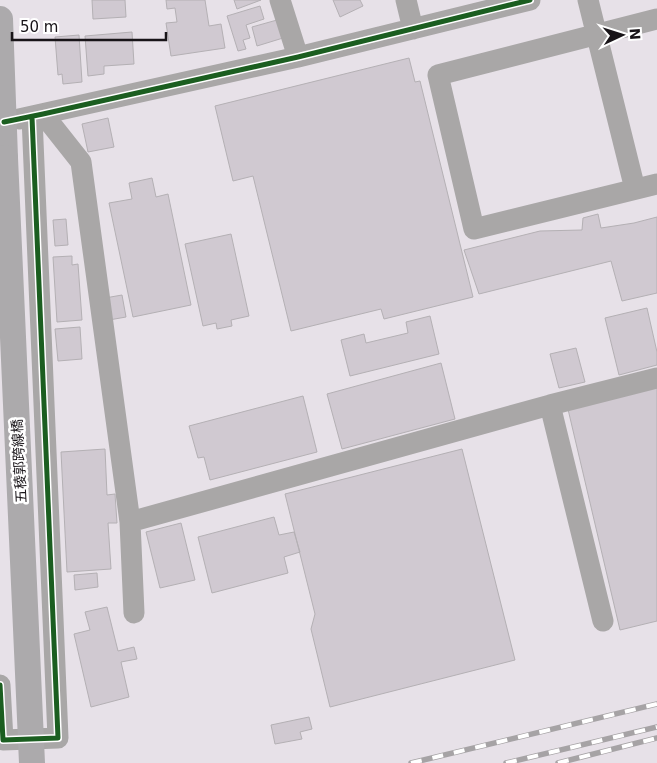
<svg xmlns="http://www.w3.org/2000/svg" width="657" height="763" font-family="'DejaVu Sans','Noto Sans JP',sans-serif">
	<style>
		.building { fill: #d0c9d1; stroke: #b4b0b4 }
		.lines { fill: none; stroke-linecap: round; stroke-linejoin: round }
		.minor { stroke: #a9a7a7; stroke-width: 21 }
		.major { stroke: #acaaac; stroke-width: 26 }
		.rail-casing { stroke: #a6a3a5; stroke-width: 5.5 }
		.rail { stroke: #fff; stroke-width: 4; stroke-dasharray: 11; stroke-linecap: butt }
		.major-bridge { stroke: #acaaac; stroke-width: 26 }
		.cycleway-casing { stroke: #fff; stroke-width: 8 }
		.cycleway { stroke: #1b5e20; stroke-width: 5 }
		.labels { text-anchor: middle; stroke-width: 5; stroke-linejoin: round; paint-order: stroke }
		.street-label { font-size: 14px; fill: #181418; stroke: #fff }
	</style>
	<rect width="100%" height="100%" fill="#e7e1e8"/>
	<path class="building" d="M 92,0 L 125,0 L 126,17 L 93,19 Z
		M 166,0 L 205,0 L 209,26 L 221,24 L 225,48 L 171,56 L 166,23 L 177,22 L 175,8 L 167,9 Z
		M 234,0 L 261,0 L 237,9 Z
		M 333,0 L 360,0 L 363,6 L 340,17 Z
		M 260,6 L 264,19 L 246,25 L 250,38 L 243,40 L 246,49 L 238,51 L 227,16 Z
		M 277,20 L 283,38 L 257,46 L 252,27 Z
		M 132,32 L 134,64 L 104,66 L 104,74 L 88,76 L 85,36 Z
		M 79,35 L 82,82 L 63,84 L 62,74 L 58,75 L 55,37 Z
		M 409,58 L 415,82 L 420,81 L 473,297 L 384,319 L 381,309 L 291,331 L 253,176 L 233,181 L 215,106 Z
		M 108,118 L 114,147 L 88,152 L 82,124 Z
		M 152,178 L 156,197 L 168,194 L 191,305 L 133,317 L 109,203 L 132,199 L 129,183 Z
		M 598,214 L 601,228 L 634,223 L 657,217 L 657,293 L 622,301 L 611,261 L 479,294 L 464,250 L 540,231 L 582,230 L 583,218 Z
		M 66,219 L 68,245 L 55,246 L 53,220 Z
		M 231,234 L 249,316 L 231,320 L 232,326 L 217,329 L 216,323 L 203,326 L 185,244 Z
		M 72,256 L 72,265 L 78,264 L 82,320 L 57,322 L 53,257 Z
		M 122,295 L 126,317 L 109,320 L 105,298 Z
		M 647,308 L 657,352 L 657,365 L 619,375 L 605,318 Z
		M 430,316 L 439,354 L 350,376 L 341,340 L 364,334 L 366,343 L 408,333 L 406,322 Z
		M 80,327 L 82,359 L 58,361 L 55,329 Z
		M 576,348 L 585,382 L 559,388 L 550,354 Z
		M 441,363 L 455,419 L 342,449 L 327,394 Z
		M 657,384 L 657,621 L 620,630 L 567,405 Z
		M 303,396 L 317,452 L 210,480 L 204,457 L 198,458 L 189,426 Z
		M 105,449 L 107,495 L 115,494 L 117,523 L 108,523 L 111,569 L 67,572 L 61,452 Z
		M 462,449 L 515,660 L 330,707 L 311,629 L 315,614 L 285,494 Z
		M 274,517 L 279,535 L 294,532 L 300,552 L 284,557 L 288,573 L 212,593 L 198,537 Z
		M 181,523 L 195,580 L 160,588 L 146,532 Z
		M 97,573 L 98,587 L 75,590 L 74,575 Z
		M 107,607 L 118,651 L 134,647 L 137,659 L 121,662 L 129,697 L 91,707 L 74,634 L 90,630 L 85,612 Z
		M 309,717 L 312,729 L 300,732 L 302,739 L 275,744 L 271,725 Z"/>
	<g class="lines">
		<path class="minor" d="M 280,0 L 298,57
			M 406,0 L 413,29
			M 588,0 L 635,189
			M 657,19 L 438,75 L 474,229 L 657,184
			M 43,114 L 81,162 L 130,522 L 134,613
			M 19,119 L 298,57 L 530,0
			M 550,405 L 603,621
			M 130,522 L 550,405 L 657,378
			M 0,685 L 3,740 L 58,738 L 32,117"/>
		<path class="major" d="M 0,19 L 5,158"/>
		<defs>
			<path id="rail" d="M 411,763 L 657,704
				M 506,763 L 657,727
				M 558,763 L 657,738"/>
		</defs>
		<use href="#rail" class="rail-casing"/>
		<use href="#rail" class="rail"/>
		<path class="major-bridge" d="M 5,158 L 32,763"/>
		<defs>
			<path id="cycleway" d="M 4,122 L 43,114 L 298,57 L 530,0
				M 0,685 L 3,740 L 58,738 L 32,117"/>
		</defs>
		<use href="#cycleway" class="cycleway-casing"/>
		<use href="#cycleway" class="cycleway"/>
	</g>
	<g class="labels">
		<g class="street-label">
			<text transform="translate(19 461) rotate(-93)" y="5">五稜郭跨線橋</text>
		</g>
	</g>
	<g transform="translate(622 35) rotate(86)" stroke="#ffffff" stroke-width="4" paint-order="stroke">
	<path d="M0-4L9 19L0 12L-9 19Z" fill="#181418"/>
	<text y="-8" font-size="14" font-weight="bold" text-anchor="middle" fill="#181418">N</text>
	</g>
	<path d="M12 32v8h154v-8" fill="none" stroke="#181418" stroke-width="2.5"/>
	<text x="20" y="32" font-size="15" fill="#181418" stroke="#ffffff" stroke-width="4" paint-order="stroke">50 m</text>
</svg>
